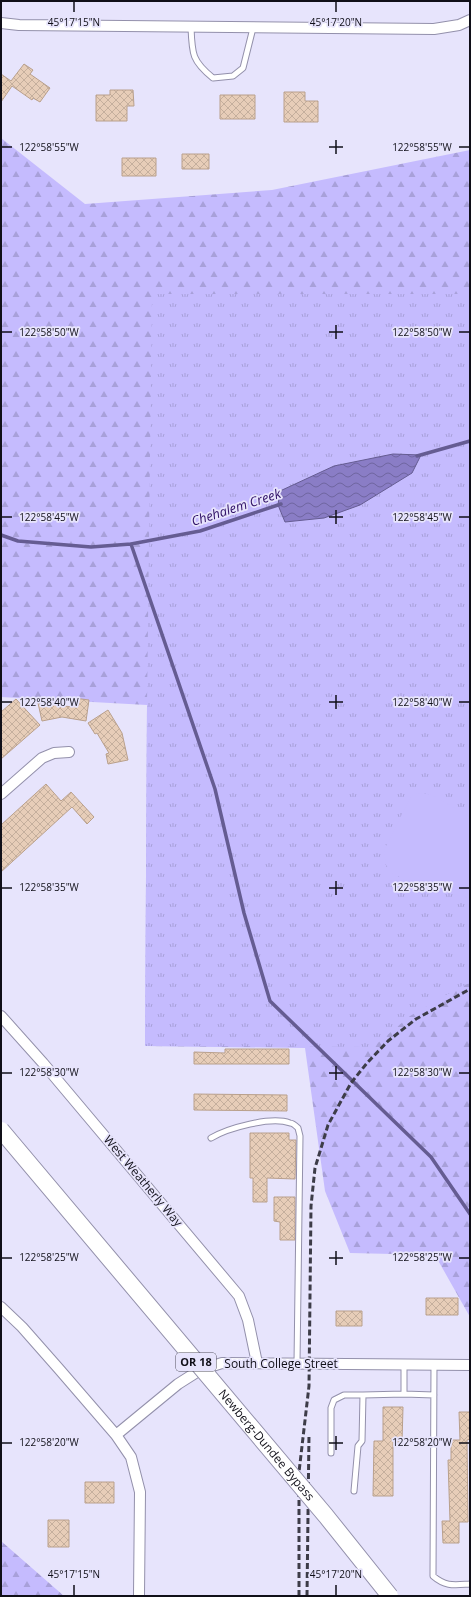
<svg xmlns="http://www.w3.org/2000/svg" width="471" height="1597" font-family="'Open Sans',sans-serif">
	<style>
		.forest { fill: url(#forest-firs) }
		.park { fill: url(#park-tufts) }
		.pitch { fill: #c5bbfe }
		.water { fill: url(#water-waves); stroke: #655c92 }
		.lines { fill: none; stroke-linecap: round; stroke-linejoin: round }
		.stream { stroke: #655c92; stroke-width: 3.5 }
		.building { fill: url(#building-cross-hatch); stroke: #b9a08c }
		.service-casing { stroke: #9390ab; stroke-width: 7 }
		.minor-casing { stroke: #9390ab; stroke-width: 12 }
		.service { stroke: #fff; stroke-width: 5 }
		.minor { stroke: #fff; stroke-width: 10 }
		.rail { stroke: #3d3c48; stroke-width: 3; stroke-dasharray: 6 3; stroke-linecap: butt }
		.trunk-bridge-casing { stroke: #9390ab; stroke-width: 18; stroke-linecap: butt }
		.trunk-bridge { stroke: #fff; stroke-width: 16 }
		.ticks { fill: none; stroke: #100f18; stroke-width: 1.5 }
		.labels { text-anchor: middle; stroke-width: 3.5; stroke-linejoin: round; paint-order: stroke }
		.shield { fill: #e7e4fc; stroke: #504f5c; stroke-width: 1 }
		.shield-label { font-size: 11px; font-weight: bold; fill: #100f18 }
		.street-label { font-size: 12px; fill: #100f18; stroke: #e7e4fc }
		.water-label { font-size: 13px; font-style: italic; fill: #2e0f66; stroke: #e7e4fc }
		.ticks-label { font-size: 10px; text-anchor: middle; fill: #100f18; stroke: #e7e4fc; stroke-width: 3.5; stroke-linejoin: round; paint-order: stroke }
	</style>
	<defs>
		<pattern id="forest-firs" width="22" height="20" patternUnits="userSpaceOnUse"><rect width="22" height="20" fill="#c5bbfe"/><path d="M5 1l3.5 6h-7zM16 11l3.5 6h-7z" fill="#a8a0d9"/></pattern>
		<pattern id="park-tufts" width="24" height="20" patternUnits="userSpaceOnUse"><rect width="24" height="20" fill="#c5bbfe"/><path d="M3 7l-1-3M5 7V3M7 7l1-3M15 17l-1-3M17 17v-4M19 17l1-3" fill="none" stroke="#a8a0d9"/></pattern>
		<pattern id="water-waves" width="16" height="10" patternUnits="userSpaceOnUse"><rect width="16" height="10" fill="#8a7dc6"/><path d="M0 5q4-4 8 0t8 0" fill="none" stroke="#6f65a0"/></pattern>
		<pattern id="building-cross-hatch" width="8" height="8" patternUnits="userSpaceOnUse"><rect width="8" height="8" fill="#e7cdb8"/><path d="M0 0l8 8M0 8l8-8" fill="none" stroke="#c5af9d"/></pattern>
	</defs>
	<rect width="100%" height="100%" fill="#e7e4fc"/>
	<path class="forest" d="M 1,138 L 85,204 L 272,190 L 470,150 L 470,1317 L 435,1255 L 350,1253 L 325,1191 L 305,1048 L 145,1046 L 147,705 L 1,697 Z
		M 1,1541 L 64,1596 L 1,1596 Z"/>
	<path class="park" d="M 152,294 L 470,294 L 470,983 L 462,986 L 410,1016 L 373,1047 L 145,1046 L 147,705 Z"/>
	<path class="pitch" d="M 423,793 L 432,795 L 470,817 L 470,898 L 413,885 L 391,872 L 386,865 L 384,850 L 411,796 L 415,794 Z"/>
	<path class="water" d="M 393,454 L 421,455 L 412,473 L 360,505 L 324,518 L 285,522 L 278,505 L 280,491 L 334,466 Z"/>
	<g class="lines">
		<path class="stream" d="M 417,456 L 470,441
			M 1,535 L 18,541 L 91,547 L 131,544 L 200,531 L 281,504
			M 131,544 L 215,789 L 244,913 L 270,1001 L 431,1157 L 470,1214"/>
	</g>
	<path class="building" d="M 24,64 L 33,70 L 30,74 L 50,88 L 40,102 L 33,98 L 32,100 L 12,86 L 1,102 L 1,74 L 11,81 Z
		M 110,90 L 133,90 L 134,106 L 127,106 L 127,121 L 96,121 L 96,95 L 110,95 Z
		M 284,92 L 305,92 L 305,101 L 318,101 L 318,122 L 284,122 Z
		M 220,95 L 255,95 L 255,119 L 220,119 Z
		M 182,154 L 209,154 L 209,169 L 182,169 Z
		M 122,158 L 156,158 L 156,176 L 122,176 Z
		M 74,698 L 89,700 L 86,721 L 62,717 L 42,721 L 38,703 L 54,699 L 55,705 L 73,707 Z
		M 16,699 L 40,725 L 1,759 L 1,712 Z
		M 108,710 L 122,733 L 128,760 L 108,764 L 106,754 L 109,753 L 97,733 L 95,734 L 88,723 Z
		M 46,784 L 61,801 L 71,792 L 94,817 L 87,824 L 72,807 L 1,872 L 1,825 Z
		M 225,1049 L 289,1049 L 289,1064 L 194,1064 L 194,1052 L 225,1053 Z
		M 194,1094 L 287,1095 L 287,1111 L 194,1110 Z
		M 250,1133 L 289,1133 L 289,1140 L 296,1140 L 295,1179 L 267,1178 L 267,1202 L 253,1202 L 253,1178 L 250,1178 Z
		M 274,1197 L 295,1197 L 295,1240 L 280,1240 L 280,1222 L 274,1221 Z
		M 426,1298 L 458,1298 L 458,1315 L 426,1315 Z
		M 336,1311 L 362,1311 L 362,1326 L 336,1326 Z
		M 383,1407 L 403,1407 L 402,1442 L 393,1442 L 393,1496 L 373,1496 L 374,1441 L 383,1441 Z
		M 459,1412 L 470,1412 L 470,1439 L 467,1440 L 468,1522 L 459,1522 L 459,1543 L 443,1543 L 442,1521 L 450,1521 L 448,1460 L 451,1460 L 451,1440 L 460,1440 Z
		M 85,1482 L 114,1482 L 114,1503 L 85,1503 Z
		M 48,1520 L 69,1520 L 69,1547 L 48,1547 Z"/>
	<g class="lines">
		<defs>
			<path id="service" d="M 191,27 C 192,54 192,61 213,78 L 233,76 L 243,68 L 253,28
				M 211,1138 C 228,1128 271,1116 290,1123 C 293,1123 296,1126 298,1128 L 300,1136 L 297,1363
				M 434,1364 L 433,1576 C 446,1587 454,1585 470,1584
				M 404,1394 L 434,1395
				M 331,1453 L 331,1408 L 334,1400 L 344,1395 L 363,1395
				M 354,1491 L 358,1446 L 362,1441 L 363,1395 L 404,1394 L 404,1364"/>
			<path id="minor" d="M 1,23 L 19,25 L 434,29 L 459,25 L 470,20
				M 1,794 L 42,758 L 54,753 L 69,752
				M 1,1016 L 43,1063 L 239,1296 L 248,1320 L 257,1363
				M 1,1307 L 22,1327 L 59,1369 L 116,1435 L 131,1457 L 140,1492 L 139,1596
				M 116,1435 L 178,1384 L 200,1370 L 222,1363 L 470,1365"/>
		</defs>
		<use href="#service" class="service-casing"/>
		<use href="#minor" class="minor-casing"/>
		<use href="#service" class="service"/>
		<use href="#minor" class="minor"/>
		<path class="rail" d="M 299,1596 L 299,1472 L 309,1386 L 311,1206 L 315,1168 L 328,1125 L 351,1083 L 367,1063 L 388,1041 L 416,1019 L 470,989
			M 307,1596 L 309,1434"/>
		<defs>
			<g id="trunk-bridge">
				<path id="s1" d="M 1,1130 L 326,1516 L 390,1596"/>
			</g>
		</defs>
		<use href="#trunk-bridge" class="trunk-bridge-casing"/>
		<use href="#trunk-bridge" class="trunk-bridge"/>
	</g>
	<path class="ticks" d="M 74,2 L 74,12M 336,2 L 336,12M 336,140 L 336,154M 2,147 L 12,147M 329,147 L 343,147M 459,147 L 469,147M 336,325 L 336,339M 2,332 L 12,332M 329,332 L 343,332M 459,332 L 469,332M 336,510 L 336,524M 2,517 L 12,517M 329,517 L 343,517M 459,517 L 469,517M 336,695 L 336,709M 2,702 L 12,702M 329,702 L 343,702M 459,702 L 469,702M 336,881 L 336,895M 2,888 L 12,888M 329,888 L 343,888M 459,888 L 469,888M 336,1066 L 336,1080M 2,1073 L 12,1073M 329,1073 L 343,1073M 459,1073 L 469,1073M 336,1251 L 336,1265M 2,1258 L 12,1258M 329,1258 L 343,1258M 459,1258 L 469,1258M 336,1436 L 336,1450M 2,1443 L 12,1443M 329,1443 L 343,1443M 459,1443 L 469,1443M 74,1585 L 74,1595M 336,1585 L 336,1595"/>
	<g class="labels">
		<rect class="shield" x="176" y="1353" width="40" height="18" rx="3"/>
		<g class="shield-label">
			<text x="196" y="1366">OR 18</text>
		</g>
		<g class="street-label">
			<text transform="translate(143 1181) rotate(50)" y="4">West Weatherly Way</text>
			<text x="281" y="1368">South College Street</text>
			<text dy="4" stroke="none"><textPath href="#s1" startOffset="412">Newberg-Dundee Bypass</textPath></text>
		</g>
		<g class="water-label">
			<text transform="translate(236 507) rotate(-18)" y="5">Chehalem Creek</text>
		</g>
	</g>
	<g class="ticks-label">
		<text x="74" y="26">45°17'15"N</text>
		<text x="336" y="26">45°17'20"N</text>
		<text x="49" y="151">122°58'55"W</text>
		<text x="422" y="151">122°58'55"W</text>
		<text x="49" y="336">122°58'50"W</text>
		<text x="422" y="336">122°58'50"W</text>
		<text x="422" y="521">122°58'45"W</text>
		<text x="49" y="521">122°58'45"W</text>
		<text x="422" y="706">122°58'40"W</text>
		<text x="49" y="706">122°58'40"W</text>
		<text x="422" y="891">122°58'35"W</text>
		<text x="49" y="891">122°58'35"W</text>
		<text x="422" y="1076">122°58'30"W</text>
		<text x="49" y="1076">122°58'30"W</text>
		<text x="49" y="1261">122°58'25"W</text>
		<text x="422" y="1261">122°58'25"W</text>
		<text x="49" y="1446">122°58'20"W</text>
		<text x="422" y="1446">122°58'20"W</text>
		<text x="74" y="1578">45°17'15"N</text>
		<text x="336" y="1578">45°17'20"N</text>
	</g>
	<rect width="471" height="1597" fill="none" stroke="#100f18" stroke-width="4"/>
</svg>
